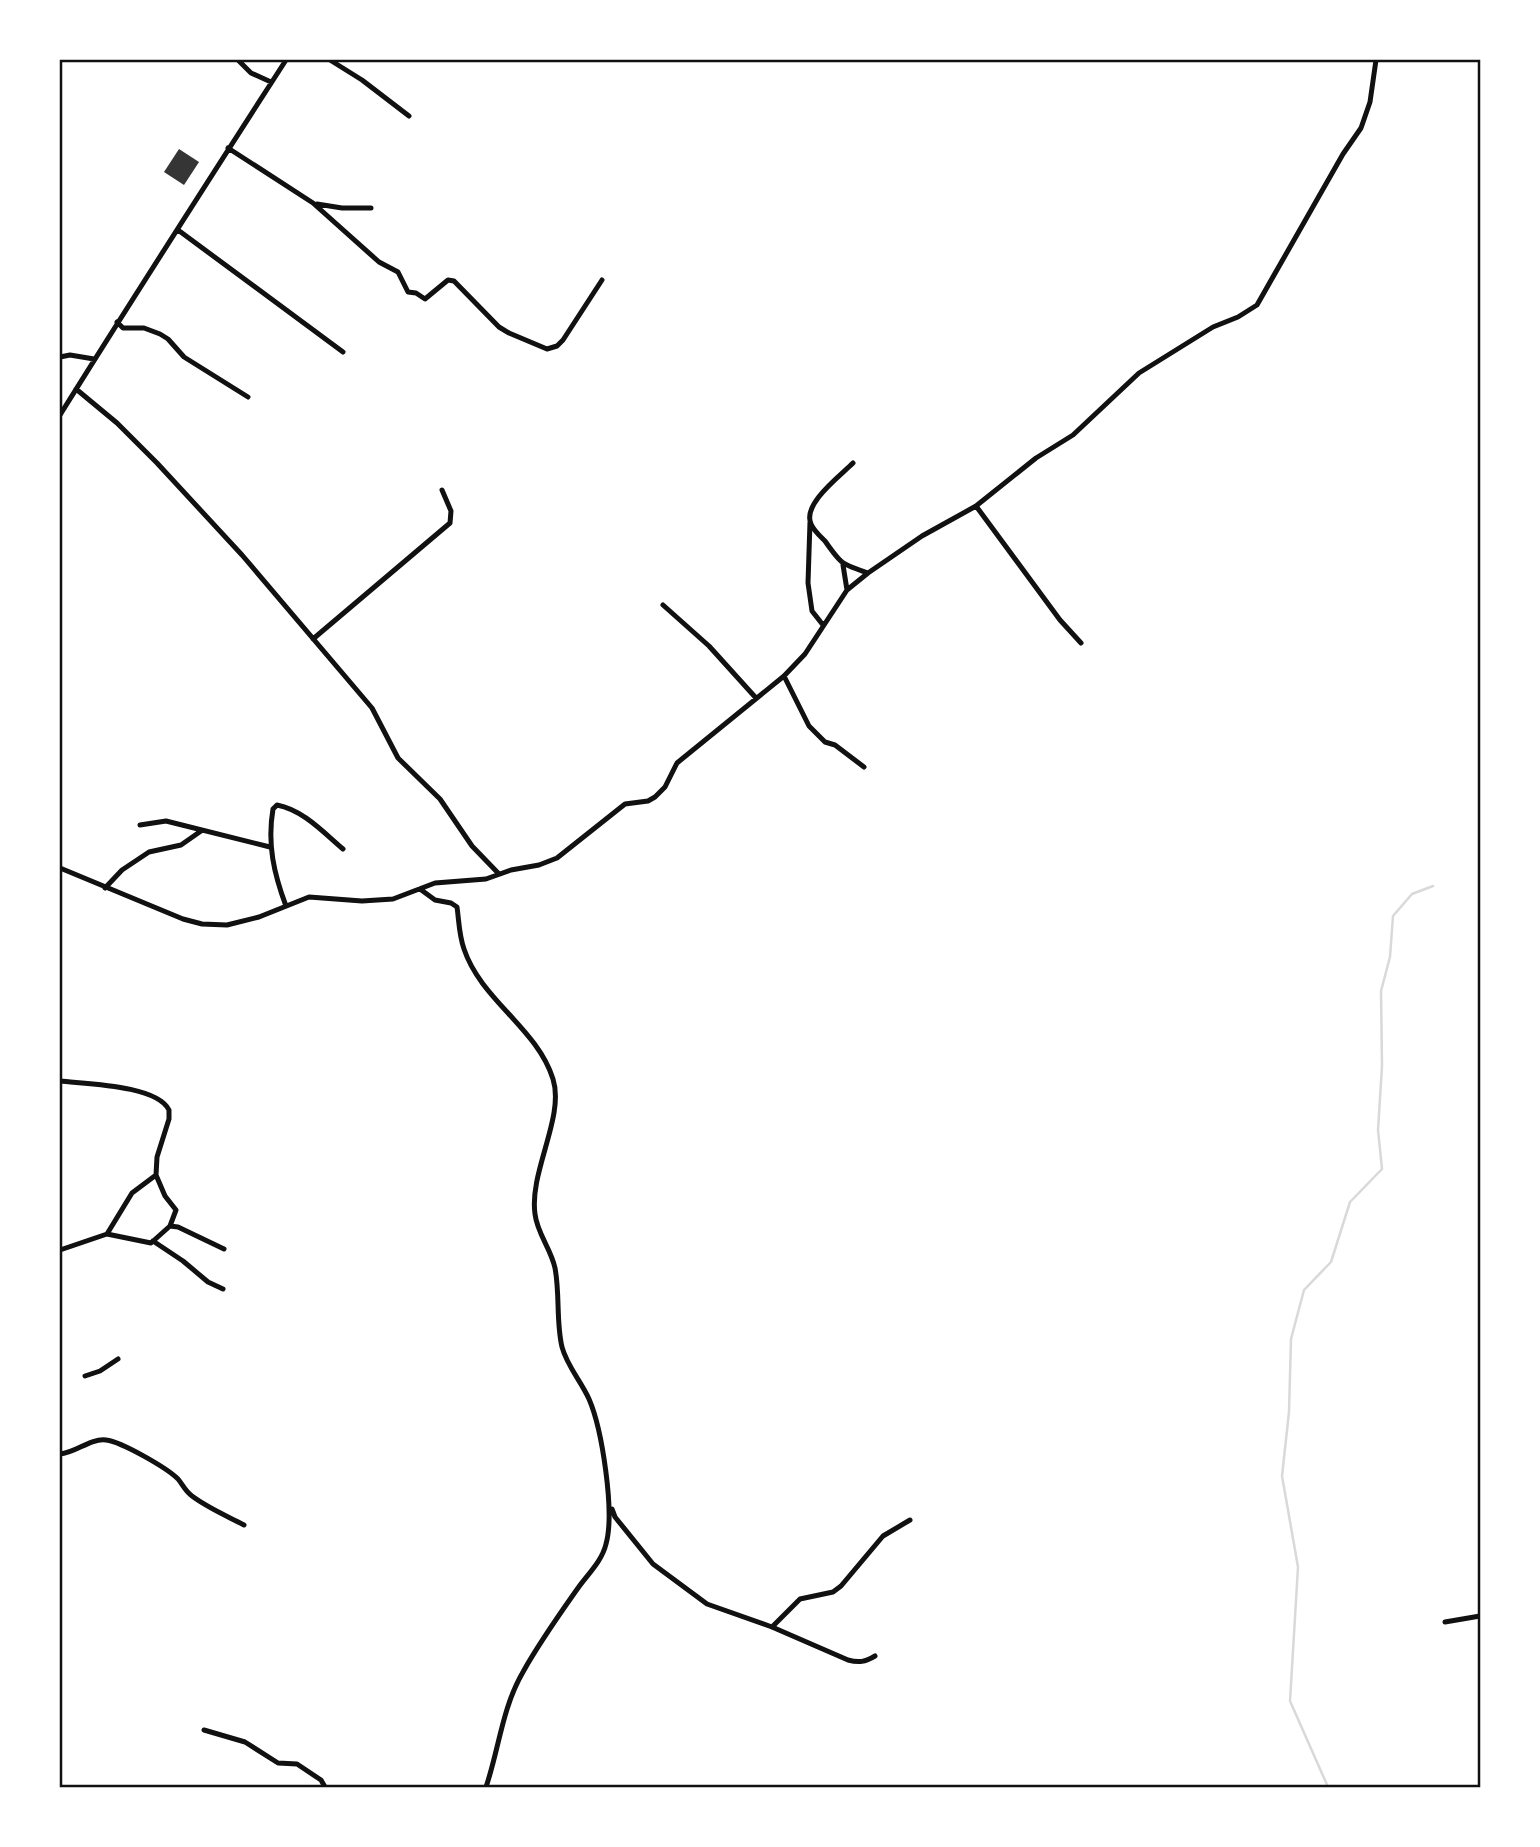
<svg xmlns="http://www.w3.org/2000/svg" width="1540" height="1847" font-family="'PT Serif',serif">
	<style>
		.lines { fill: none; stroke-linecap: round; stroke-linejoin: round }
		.stream { stroke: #d9d9d9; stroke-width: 2.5 }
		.building { fill: #353535 }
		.minor { stroke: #111; stroke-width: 5 }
		.neatline { fill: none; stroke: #111; stroke-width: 2.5 }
	</style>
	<rect width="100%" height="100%" fill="#fff"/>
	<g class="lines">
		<path class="stream" d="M 1328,1787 L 1290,1701 L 1298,1567 L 1282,1476 L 1289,1412 L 1291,1339 L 1304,1290 L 1331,1262 L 1350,1202 L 1382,1169 L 1378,1130 L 1382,1066 L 1381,991 L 1390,957 L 1393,916 L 1412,894 L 1433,886"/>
	</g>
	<path class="building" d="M 179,149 L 199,162 L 184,185 L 164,172 Z"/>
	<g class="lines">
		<path class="minor" d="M 238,60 L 251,73 L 271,82
			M 330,60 L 362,80 L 409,116
			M 228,148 L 313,203 L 379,262 L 398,272 L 408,292 L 416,293 L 425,299 L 448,280 L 454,281 L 499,327 L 509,333 L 547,349 L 557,346 L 563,340 L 602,280
			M 317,204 L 342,208 L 371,208
			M 178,230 L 343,352
			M 117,322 L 123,328 L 144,328 L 160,334 L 168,339 L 184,357 L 248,397
			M 60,357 L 70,355 L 94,359
			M 76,389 L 117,423 L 157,463 L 242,555 L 372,708 L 398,758 L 440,799 L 472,846 L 499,874
			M 60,415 C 134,296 210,178 286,60
			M 853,463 C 840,476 802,504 811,524 C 814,531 820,536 825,541 C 841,564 841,564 868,573
			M 976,506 L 1060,620 L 1081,643
			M 810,522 L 808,583 L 812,611 L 823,625
			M 843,565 L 847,590
			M 663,605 L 709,646 L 756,698
			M 313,639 L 450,523 L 451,511 L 442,490
			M 784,676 L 809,726 L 825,742 L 835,745 L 864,767
			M 140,825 L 166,821 L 270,847
			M 60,868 L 183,919 L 202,924 L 227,925 L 259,917 L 309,897 L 362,901 L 393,899 L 435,883 L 486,879 L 511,870 L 539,865 L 557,858 L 625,804 L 648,801 L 655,797 L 665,787 L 677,763 L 784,676 L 805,654 L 847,590 L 868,573 L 922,536 L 976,506 L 1036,458 L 1073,435 L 1139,373 L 1213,327 L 1238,317 L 1257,305 L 1343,154 L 1361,128 L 1370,102 L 1376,60
			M 105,888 L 122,870 L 149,852 L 181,845 L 201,831
			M 420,889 L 435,900 L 451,903 L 457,907 C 459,921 459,935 464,949 C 481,1000 537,1028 553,1079 C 565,1117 529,1172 535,1214 C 537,1233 551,1249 555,1268 C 560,1294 556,1322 562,1347 C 567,1366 581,1381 589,1399 C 602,1429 615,1512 606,1544 C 602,1561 588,1574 578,1588 C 559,1615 539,1643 523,1672 C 502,1708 499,1749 486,1787
			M 286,906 C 274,874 267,844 273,809 L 277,805 C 303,810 323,832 343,849
			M 60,1081 C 85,1084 157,1085 169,1110 L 169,1119 L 157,1157 L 156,1175 L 132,1193 L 107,1234 L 60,1250
			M 170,1226 L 178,1227 L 224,1249
			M 107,1234 L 151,1243 L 170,1226 L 176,1210 L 165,1196 L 156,1175
			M 153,1241 L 183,1261 L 208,1282 L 223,1289
			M 85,1376 L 100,1371 L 118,1359
			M 60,1454 C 76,1453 90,1438 106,1440 C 122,1442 167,1468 178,1479 C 183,1485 185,1491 192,1496 C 208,1508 227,1516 244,1525
			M 612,1509 L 615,1517 L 653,1564 L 707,1604 L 772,1627 L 848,1660 C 859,1663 865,1662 875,1656
			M 1445,1622 L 1480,1616
			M 772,1627 L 800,1599 L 833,1592 L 841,1586 L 883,1536 L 910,1520
			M 204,1730 L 245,1742 L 278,1763 L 297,1764 L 321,1780 L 325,1787"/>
	</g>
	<rect width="1540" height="1847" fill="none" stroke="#ffffff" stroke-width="122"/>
	<rect x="61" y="61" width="1418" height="1725" class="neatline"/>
</svg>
